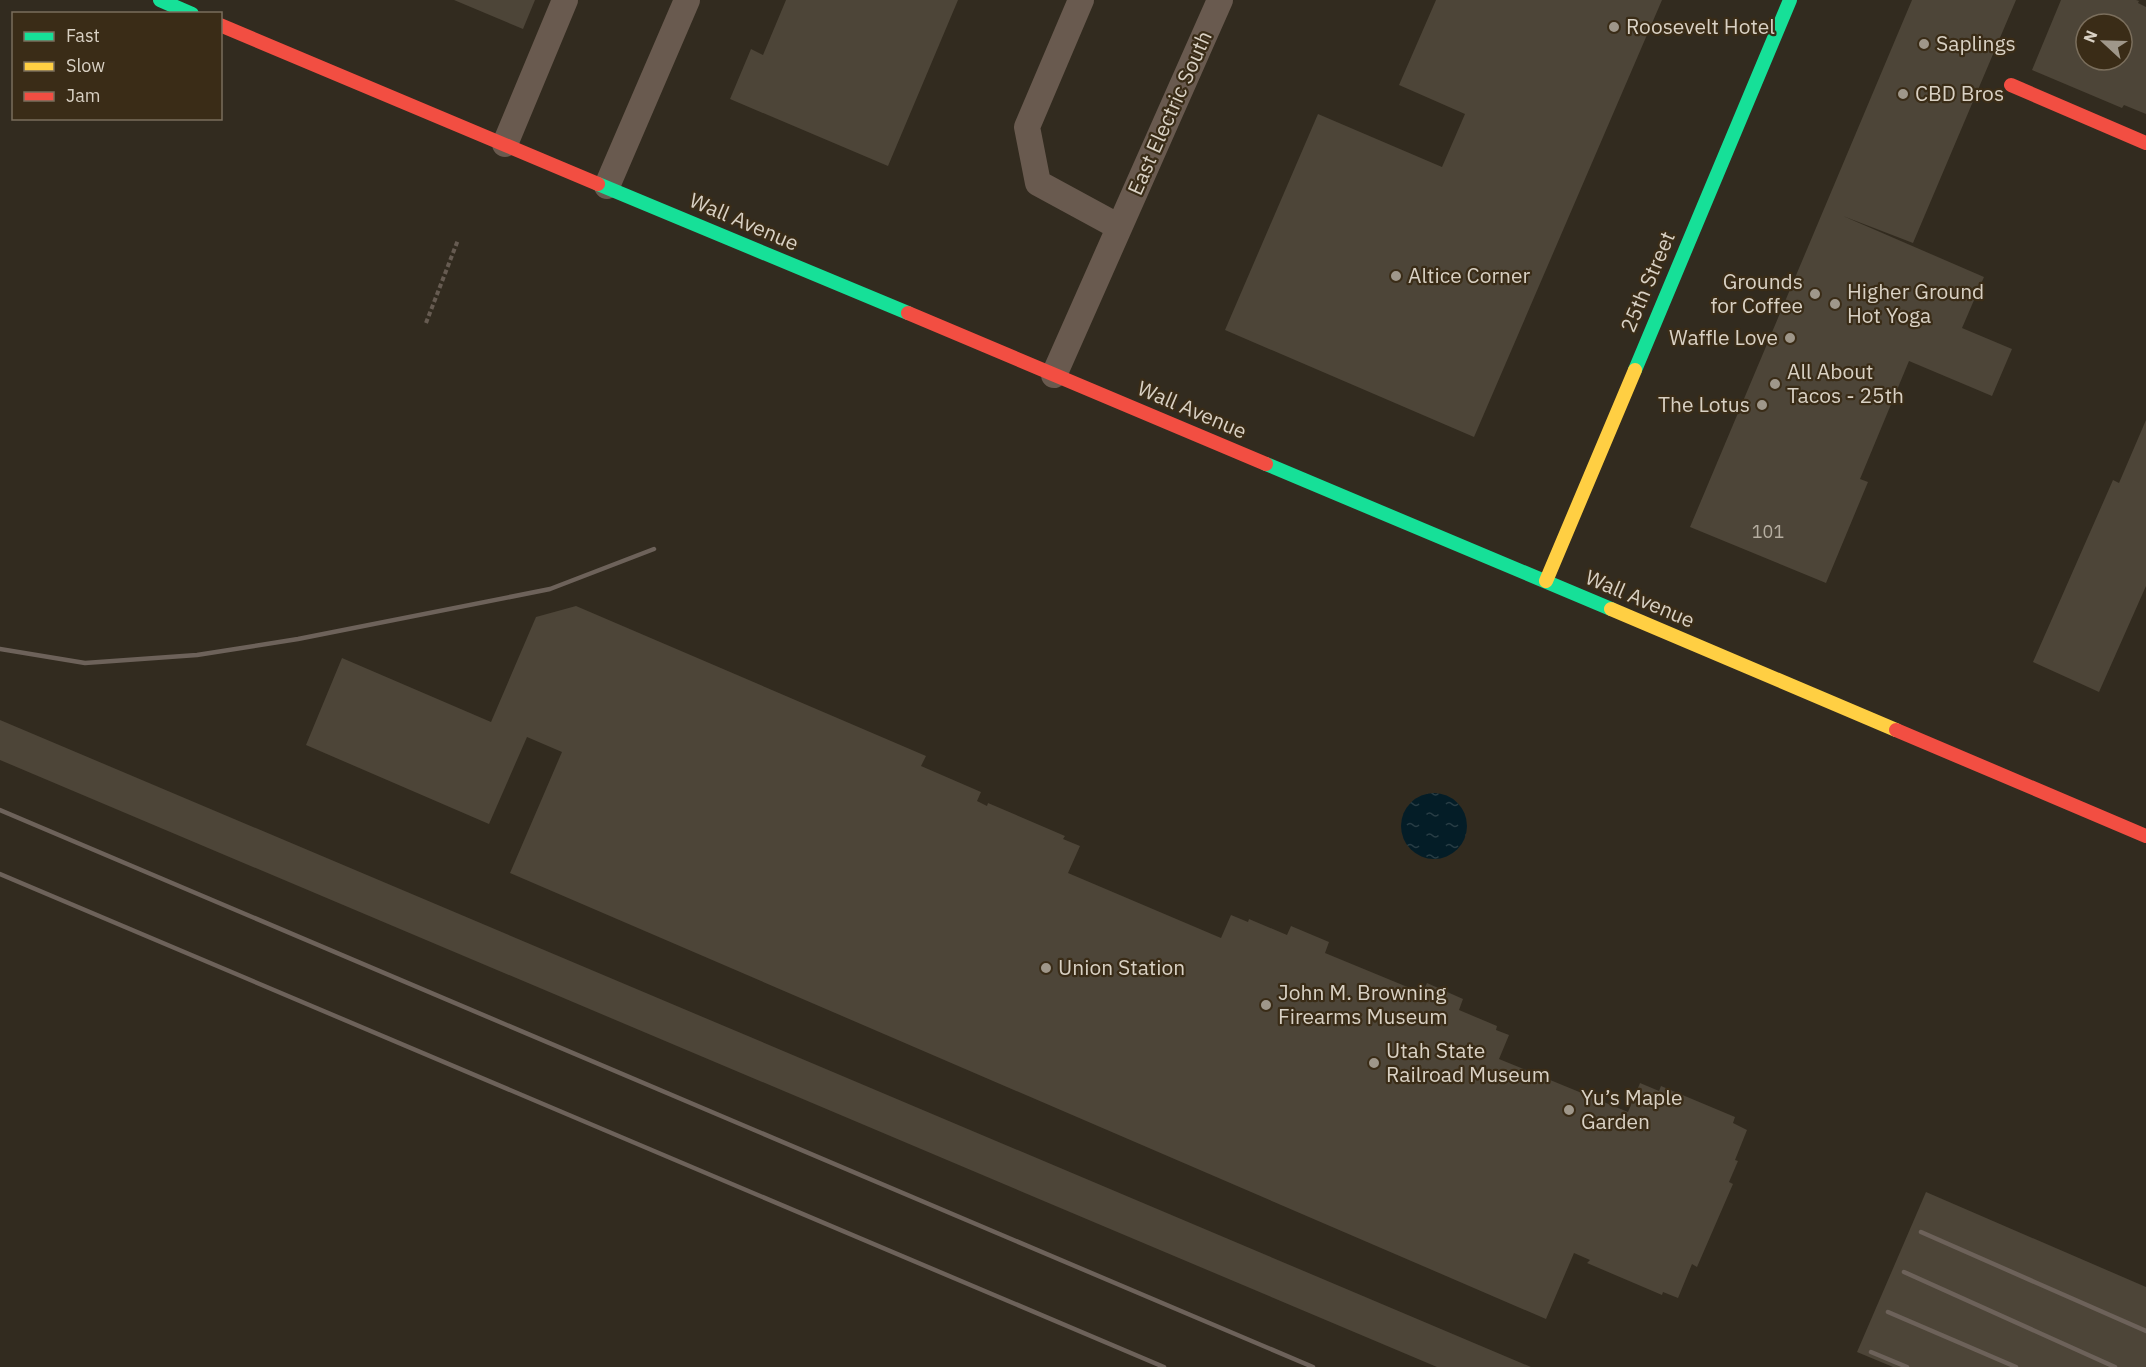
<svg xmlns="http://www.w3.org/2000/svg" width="2146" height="1367" font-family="'IBM Plex Sans',sans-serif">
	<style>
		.water { fill: url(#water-ripples) }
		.building { fill: #4d4538; fill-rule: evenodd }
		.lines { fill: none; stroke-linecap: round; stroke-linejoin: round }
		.path { stroke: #665b51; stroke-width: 4; stroke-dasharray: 4.5 3; stroke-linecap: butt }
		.lane { stroke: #695a4f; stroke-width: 26 }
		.fast { stroke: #16e098; stroke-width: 14 }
		.slow { stroke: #ffcf43; stroke-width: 14 }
		.jam { stroke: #f24e42; stroke-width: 14 }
		.rail { stroke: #6d625a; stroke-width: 4.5 }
		.poi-dot { fill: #9f978a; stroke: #3a2c17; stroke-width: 2 }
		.labels { text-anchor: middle; stroke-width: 4.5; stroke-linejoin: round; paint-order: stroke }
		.number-label { font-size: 18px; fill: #b6aea1 }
		.poi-label { font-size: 21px; fill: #d9d1c4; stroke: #3a2c17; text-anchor: start }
		.street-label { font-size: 21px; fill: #d9d1c4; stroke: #3a2c17 }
	</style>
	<defs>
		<pattern id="water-ripples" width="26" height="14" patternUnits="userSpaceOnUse" patternTransform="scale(1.5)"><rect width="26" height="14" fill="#041d27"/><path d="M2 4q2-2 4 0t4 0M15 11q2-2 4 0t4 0" fill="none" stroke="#283d45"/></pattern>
	</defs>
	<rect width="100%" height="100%" fill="#322b1f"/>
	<path class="water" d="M1401 826a33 33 0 1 1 66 0a33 33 0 1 1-66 0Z"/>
	<path class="building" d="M 454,0 L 535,0 L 523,29 Z
		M 786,0 L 958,0 L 888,166 L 730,99 L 751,49 L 763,55 Z
		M 1436,0 L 1662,0 L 1474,437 L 1225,330 L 1318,114 L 1442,167 L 1465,114 L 1399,85 Z
		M 1912,0 L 2016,0 L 1913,243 L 1843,216 L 1984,277 L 1962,328 L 2012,349 L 1992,396 L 1909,361 L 1860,479 L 1868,482 L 1826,583 L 1690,527 Z
		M 2061,0 L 2136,0 L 2139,1 L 2138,3 L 2146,7 L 2146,114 L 2124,105 L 2122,108 L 2032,70 ZM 2086,24 L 2122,24 L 2122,60 L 2086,60 Z
		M 2146,420 L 2146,586 L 2099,692 L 2033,662 L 2113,480 L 2119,483 Z
		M 576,606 L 926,756 L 921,766 L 981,792 L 977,801 L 987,806 L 988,803 L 1065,836 L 1063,839 L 1080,846 L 1068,873 L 1221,938 L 1231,915 L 1248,922 L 1249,919 L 1287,935 L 1291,926 L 1329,942 L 1325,953 L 1422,993 L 1427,983 L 1463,999 L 1459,1010 L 1497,1026 L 1496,1030 L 1509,1035 L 1499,1059 L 1628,1112 L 1640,1083 L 1659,1091 L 1661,1086 L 1735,1117 L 1733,1123 L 1747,1130 L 1735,1160 L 1738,1161 L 1729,1182 L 1733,1184 L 1697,1267 L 1692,1264 L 1678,1298 L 1663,1292 L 1662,1295 L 1587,1263 L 1590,1260 L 1574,1253 L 1546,1319 L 510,873 L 562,752 L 527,737 L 489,824 L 306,745 L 342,658 L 491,722 L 536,617 Z
		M 0,720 L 1531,1367 L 1437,1367 L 0,760 Z
		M 1926,1192 L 2146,1287 L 2146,1367 L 1893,1367 L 1857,1352 Z"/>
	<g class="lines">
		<path class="path" d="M 426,323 L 458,240"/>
		<path class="lane" d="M 1081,0 L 1027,127 L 1038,183 L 1119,227
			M 505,144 L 565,0
			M 607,186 L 687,0
			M 1054,375 L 1220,0"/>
		<path class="fast" d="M 160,0 L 192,14
			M 598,184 L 908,313
			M 1635,370 L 1790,0
			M 1266,464 L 1611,609"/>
		<path class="slow" d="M 1546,581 L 1635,370
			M 1611,609 L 1896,730"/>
		<path class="jam" d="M 220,25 L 598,184
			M 2011,85 L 2146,143
			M 908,313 L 1266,464
			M 1896,730 L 2146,836"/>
		<path class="rail" d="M 0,649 L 85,663 L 197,655 L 298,639 L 550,589 L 654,549
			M 0,810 L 1313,1367
			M 0,874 L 1164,1367
			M 1921,1232 L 2146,1331
			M 1904,1272 L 2115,1367
			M 1888,1312 L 2016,1367
			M 1871,1352 L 1907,1367"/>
	</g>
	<g class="poi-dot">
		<circle cx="1614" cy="27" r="6"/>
		<circle cx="1924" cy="44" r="6"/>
		<circle cx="1903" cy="94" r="6"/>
		<circle cx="1396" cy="276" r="6"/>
		<circle cx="1815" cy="294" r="6"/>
		<circle cx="1835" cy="304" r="6"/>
		<circle cx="1790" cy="338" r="6"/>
		<circle cx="1775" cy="384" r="6"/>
		<circle cx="1762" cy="405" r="6"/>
		<circle cx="1046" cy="968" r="6"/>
		<circle cx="1266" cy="1005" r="6"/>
		<circle cx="1374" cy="1063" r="6"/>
		<circle cx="1569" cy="1110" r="6"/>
	</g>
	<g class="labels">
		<g class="number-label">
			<text x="1768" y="538">101</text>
		</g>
		<g class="poi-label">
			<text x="1626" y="34">Roosevelt Hotel</text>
			<text x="1936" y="51">Saplings</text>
			<text x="1915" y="101">CBD Bros</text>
			<text x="1408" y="283">Altice Corner</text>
			<text x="1803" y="289" text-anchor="end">Grounds<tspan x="1803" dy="24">for Coffee</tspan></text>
			<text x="1847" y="299">Higher Ground<tspan x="1847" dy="24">Hot Yoga</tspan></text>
			<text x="1778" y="345" text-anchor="end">Waffle Love</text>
			<text x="1787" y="379">All About<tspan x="1787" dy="24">Tacos - 25th</tspan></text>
			<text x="1750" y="412" text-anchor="end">The Lotus</text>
			<text x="1058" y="975">Union Station</text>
			<text x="1278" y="1000">John M. Browning<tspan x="1278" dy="24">Firearms Museum</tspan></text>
			<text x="1386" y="1058">Utah State<tspan x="1386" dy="24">Railroad Museum</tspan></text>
			<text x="1581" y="1105">Yu’s Maple<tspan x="1581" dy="24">Garden</tspan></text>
		</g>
		<g class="street-label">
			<text transform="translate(1170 113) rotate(-66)" y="7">East Electric South</text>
			<text transform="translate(744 222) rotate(23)" y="7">Wall Avenue</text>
			<text transform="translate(1648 282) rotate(-67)" y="7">25th Street</text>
			<text transform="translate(1192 410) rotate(23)" y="7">Wall Avenue</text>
			<text transform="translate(1640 599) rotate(23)" y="7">Wall Avenue</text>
		</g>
	</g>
	<rect x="12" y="12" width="210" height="108" fill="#3a2c17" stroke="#7a6e5c" stroke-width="1.5"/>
	<rect x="24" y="32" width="30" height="9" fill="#16e098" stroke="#7a6e5c" stroke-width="1.5"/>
	<text x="66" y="42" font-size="18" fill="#d9d1c4">Fast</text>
	<rect x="24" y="62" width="30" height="9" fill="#ffcf43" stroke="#7a6e5c" stroke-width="1.5"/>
	<text x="66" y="72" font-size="18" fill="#d9d1c4">Slow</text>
	<rect x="24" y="92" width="30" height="9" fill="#f24e42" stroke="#7a6e5c" stroke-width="1.5"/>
	<text x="66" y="102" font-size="18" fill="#d9d1c4">Jam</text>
	<g transform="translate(2104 42) rotate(292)"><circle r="28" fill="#3a2c17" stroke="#7a6e5c" stroke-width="1.5"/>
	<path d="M0-4.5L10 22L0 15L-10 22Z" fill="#9f978a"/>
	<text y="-9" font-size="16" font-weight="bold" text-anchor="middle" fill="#d9d1c4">N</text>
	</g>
</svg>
